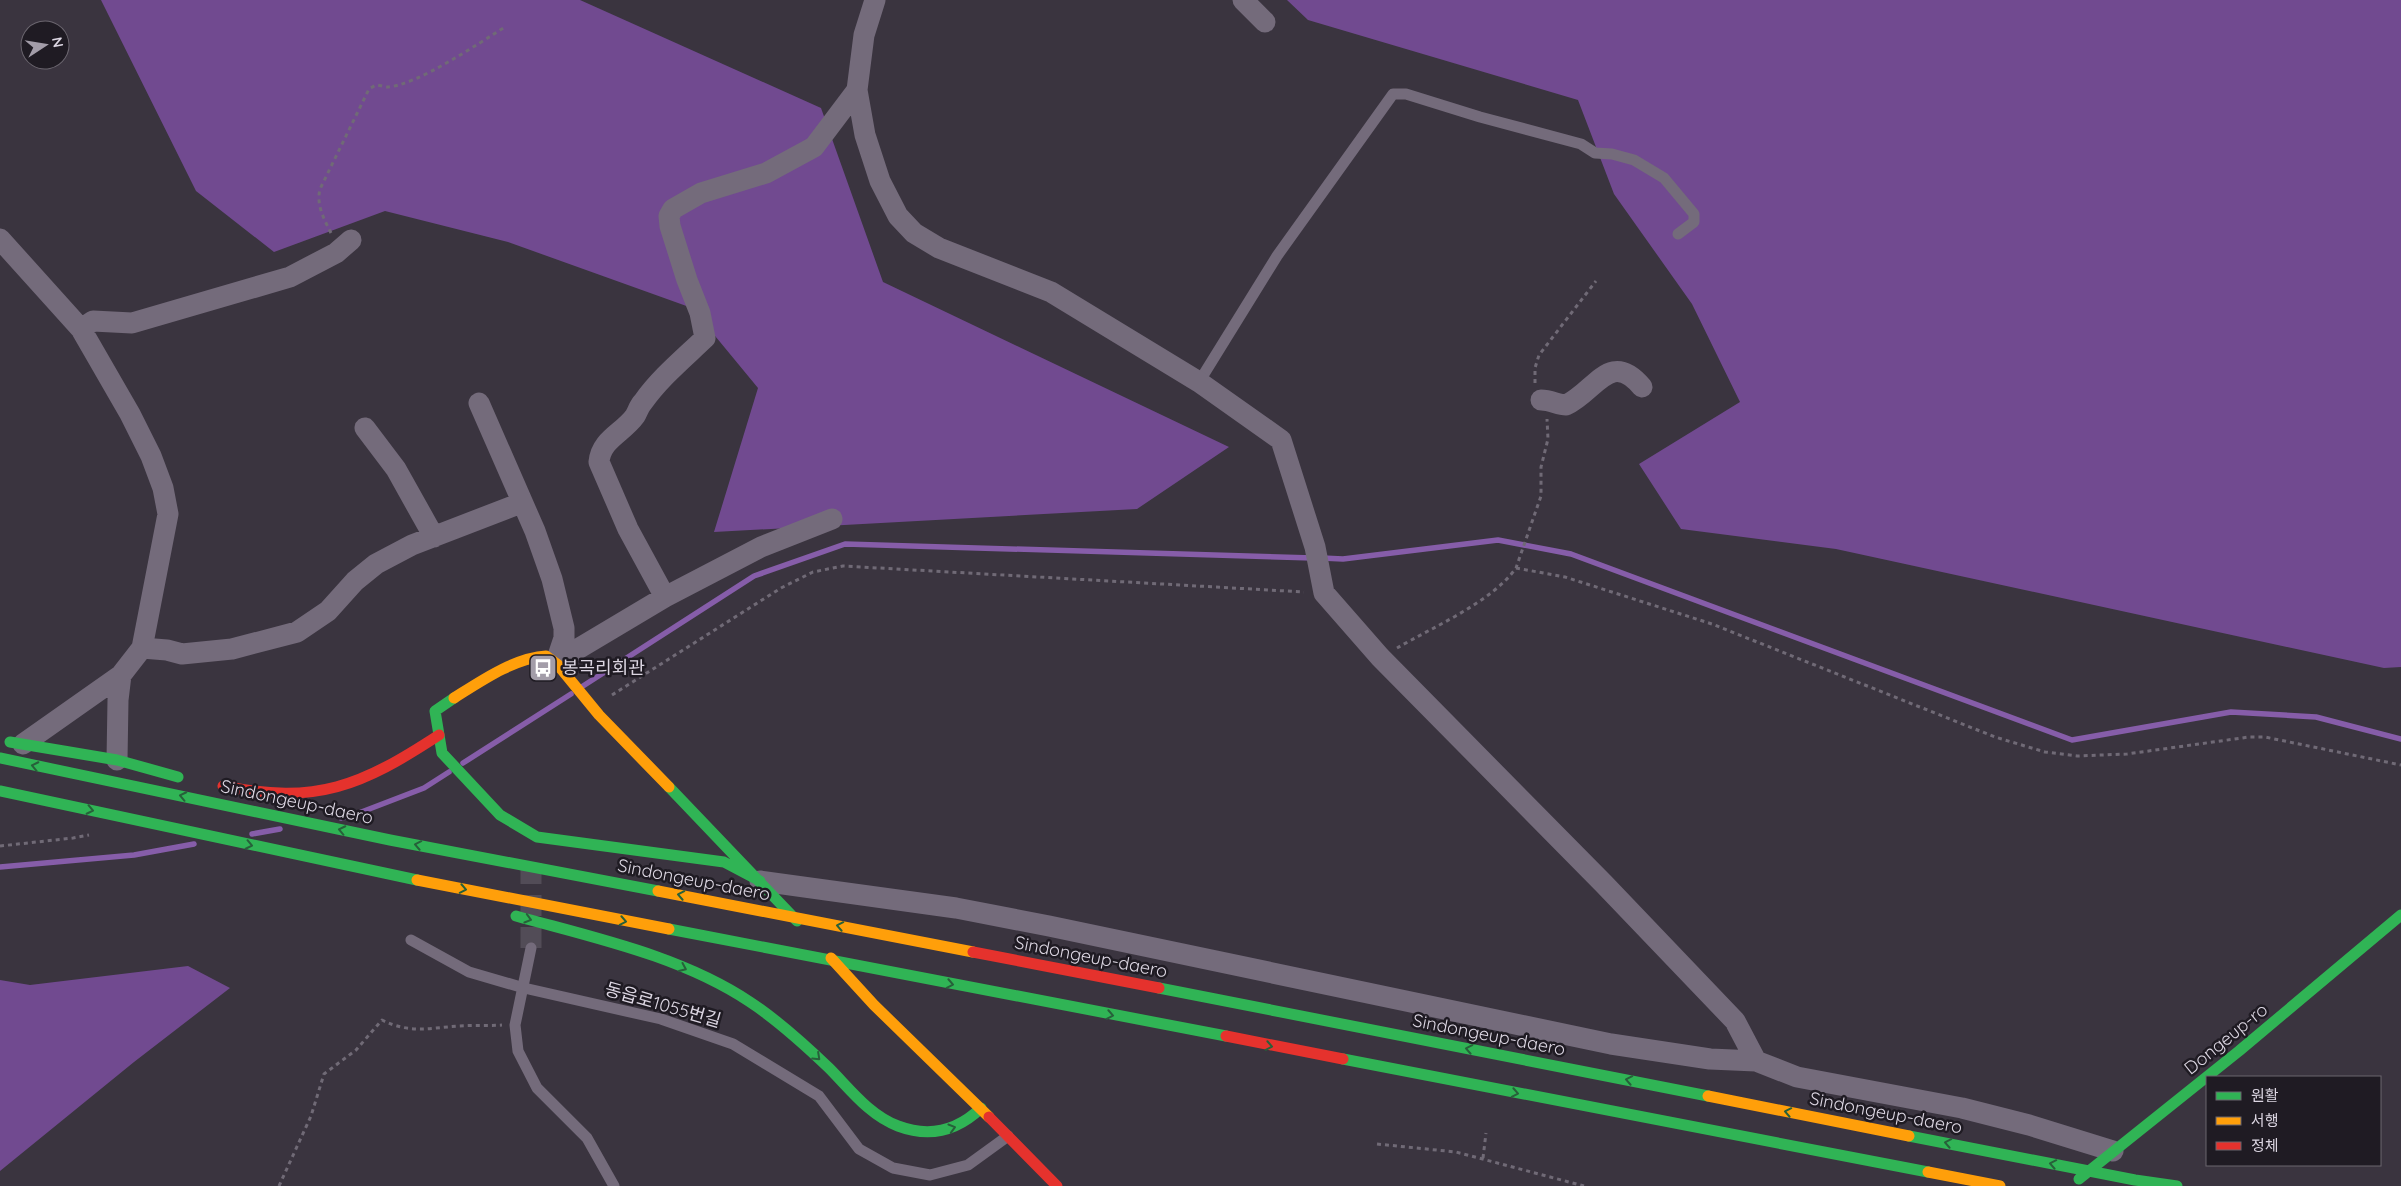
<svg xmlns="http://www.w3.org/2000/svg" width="2401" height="1186" font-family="Quicksand,'Noto Sans KR',sans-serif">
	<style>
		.forest { fill: #714a90 }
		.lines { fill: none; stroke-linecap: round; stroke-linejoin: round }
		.stream { stroke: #865da9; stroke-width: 5.5 }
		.street-tunnel { stroke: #524c57; stroke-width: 21; stroke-dasharray: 21 11; stroke-linecap: butt }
		.path { stroke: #706a76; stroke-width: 3; stroke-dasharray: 4 4; stroke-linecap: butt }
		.lane { stroke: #746b7b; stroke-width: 11 }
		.street { stroke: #746b7b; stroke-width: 21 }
		.fast { stroke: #30b455; stroke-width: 11 }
		.slow { stroke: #ff9f0a; stroke-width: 11 }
		.jam { stroke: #e5322d; stroke-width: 11 }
		.oneway { stroke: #27603a }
		.labels { text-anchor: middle; stroke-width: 5; stroke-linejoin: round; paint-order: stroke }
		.poi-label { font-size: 18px; fill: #dcd6e2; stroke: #1f1b23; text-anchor: start }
		.street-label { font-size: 18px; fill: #dcd6e2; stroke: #1f1b23 }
	</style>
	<rect width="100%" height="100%" fill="#3a343f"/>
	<path class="forest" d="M 101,0 L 580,0 L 821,108 L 883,282 L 1229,447 L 1137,509 L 714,532 L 758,388 L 692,308 L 508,242 L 385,211 L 274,252 L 196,191 Z
		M 1287,0 L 2401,0 L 2401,667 L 2384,668 L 1836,549 L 1681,529 L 1639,464 L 1740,402 L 1692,304 L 1614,194 L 1578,100 L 1308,20 Z
		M 188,966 L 230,988 L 134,1062 L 0,1171 L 0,980 L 30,985 Z"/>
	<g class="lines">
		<path class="stream" d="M 1322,558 L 1343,559 L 1498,540 L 1571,554 L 2072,740 L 2231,712 L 2316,717 L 2401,739
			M 583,686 L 754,576 L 845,544 L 1313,558
			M 463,763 L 571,694
			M 341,818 L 351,816 L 424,788 L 449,772
			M 252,834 L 280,829
			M 0,867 L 134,855 L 194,844"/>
		<path class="street-tunnel" d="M 531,948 L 531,860"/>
		<path class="path" d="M 331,233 C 324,219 316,205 320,189 L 369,89 L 376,85 C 380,85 384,87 387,87 C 416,86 479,43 505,27
			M 1535,383 L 1535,368 L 1539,355 L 1596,281
			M 1516,568 L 1565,577 L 1712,624 L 1995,737 L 2045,752 L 2077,756 L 2127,754 L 2249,737 L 2265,737 L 2401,765
			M 1397,648 C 1433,627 1492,602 1516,568 L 1541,496 L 1541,467 L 1548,439 L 1547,419
			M 612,695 L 781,588 L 813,572 L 843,566 L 1304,592
			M 0,846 L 73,838 L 89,835
			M 1377,1144 L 1456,1152 L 1584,1186
			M 1483,1158 L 1486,1133
			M 279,1186 L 311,1116 L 324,1074 L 356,1050 L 382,1020 C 410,1034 429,1028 459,1026 C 473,1025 488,1026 502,1025"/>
		<path class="lane" d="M 1199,382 L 1277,256 L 1393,94 L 1406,94 L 1480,117 L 1581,144 L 1595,153 L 1612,154 L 1634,160 L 1664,178 L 1694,214 L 1694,222 L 1678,234
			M 411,940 L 469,972 L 524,988 L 661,1019 L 733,1044 L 819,1096 L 859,1149 L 893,1168 L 930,1175 L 968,1165 L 1008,1136
			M 531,948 L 515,1025 L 518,1051 L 537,1088 L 587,1138 L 614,1186"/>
		<path class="street" d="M 1243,0 L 1265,22
			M 857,90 L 864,35 L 875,0
			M 0,239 L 81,329 L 130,414 L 151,456 L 163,488 L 168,514 L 142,648 L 121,675 L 23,744
			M 81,329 L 93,321 L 132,323 L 290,277 L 336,253 L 351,240
			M 1541,400 C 1551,400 1558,405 1566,405 C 1596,391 1610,349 1642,387
			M 479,403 L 535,531 L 552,579 L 564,628 L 564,638 L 556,662
			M 365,428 L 396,469 L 434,537
			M 665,597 L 628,529 L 599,462 C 601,439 623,433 635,416 C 638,411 639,406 643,402 C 660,378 683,359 705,338 L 700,313 L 687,280 L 670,226 L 669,216 L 673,209 L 701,193 L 766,173 L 814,147 L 857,90 L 865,135 L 880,181 L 898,216 L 914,233 L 939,248 L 1051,292 L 1199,382 L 1281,440 L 1315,547 L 1324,593 L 1380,657 L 1604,884 L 1735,1021 L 1756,1061 L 1710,1059 L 1611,1044 L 1049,926 L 956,908 L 760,881
			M 142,648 L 167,650 L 182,654 L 232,649 L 297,632 L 328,611 L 355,581 L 376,564 L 412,545 L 521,503
			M 556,662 L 665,597 L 761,547 L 832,519
			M 117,760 L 118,700 L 121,675
			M 1756,1061 L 1797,1077 L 1962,1108 L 2029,1125 L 2113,1151"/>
		<path class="fast" d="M 454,698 L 435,711 L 442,753 L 500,815 L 537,837 L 724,862 L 760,881
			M 10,742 L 117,760 L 178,777
			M 0,758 L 390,840 L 658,891
			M 669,787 L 797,921
			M 0,791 L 417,880
			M 516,916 C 595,938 681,956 750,1002 C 779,1021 804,1044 829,1068 C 850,1089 869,1115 898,1126 C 930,1138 957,1131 981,1108
			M 669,929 L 1226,1036
			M 1159,988 L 1708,1096
			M 1343,1059 L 1928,1172
			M 1909,1136 L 2135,1180 L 2177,1186
			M 2079,1179 L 2239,1051 L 2401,915"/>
		<path class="slow" d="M 454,698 C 481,681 514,658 546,656 L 558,665 L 599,715 L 669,787
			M 417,880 L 669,929
			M 658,891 L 973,952
			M 831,958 L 874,1005 L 989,1117
			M 1708,1096 L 1909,1136
			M 1928,1172 L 2000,1186"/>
		<path class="jam" d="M 223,786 C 317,805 361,786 439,735
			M 973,952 L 1159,988
			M 1226,1036 L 1343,1059
			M 989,1117 L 1057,1186"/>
	</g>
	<defs><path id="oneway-chevron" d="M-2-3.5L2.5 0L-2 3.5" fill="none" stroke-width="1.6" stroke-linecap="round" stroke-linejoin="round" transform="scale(1.25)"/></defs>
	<g class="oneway">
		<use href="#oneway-chevron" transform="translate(35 766) rotate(-168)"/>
		<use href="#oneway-chevron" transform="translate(183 796) rotate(-168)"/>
		<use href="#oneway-chevron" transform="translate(90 810) rotate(12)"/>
		<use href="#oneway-chevron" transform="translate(342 830) rotate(-168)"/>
		<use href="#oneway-chevron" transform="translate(249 845) rotate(12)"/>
		<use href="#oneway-chevron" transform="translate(418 845) rotate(-169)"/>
		<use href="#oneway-chevron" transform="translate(463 889) rotate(11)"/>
		<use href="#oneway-chevron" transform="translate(681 895) rotate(-169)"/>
		<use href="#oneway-chevron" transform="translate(528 919) rotate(16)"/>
		<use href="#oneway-chevron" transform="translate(623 921) rotate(11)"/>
		<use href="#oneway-chevron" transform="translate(840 926) rotate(-169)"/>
		<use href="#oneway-chevron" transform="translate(683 968) rotate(24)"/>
		<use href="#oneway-chevron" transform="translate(950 984) rotate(11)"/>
		<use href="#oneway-chevron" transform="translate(1110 1015) rotate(11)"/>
		<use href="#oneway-chevron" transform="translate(1269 1046) rotate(11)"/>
		<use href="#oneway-chevron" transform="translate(1469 1049) rotate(-169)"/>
		<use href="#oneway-chevron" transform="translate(817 1057) rotate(43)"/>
		<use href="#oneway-chevron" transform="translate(1629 1080) rotate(-169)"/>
		<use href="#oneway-chevron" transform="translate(1515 1093) rotate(11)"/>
		<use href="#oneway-chevron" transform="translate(1788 1112) rotate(-169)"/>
		<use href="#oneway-chevron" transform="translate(952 1128) rotate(-16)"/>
		<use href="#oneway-chevron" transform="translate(1948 1143) rotate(-169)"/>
		<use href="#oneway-chevron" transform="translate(2053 1164) rotate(-169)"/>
	</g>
	<defs>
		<symbol id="bus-square" viewBox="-11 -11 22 22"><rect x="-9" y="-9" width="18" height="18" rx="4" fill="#a39da9" stroke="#1f1b23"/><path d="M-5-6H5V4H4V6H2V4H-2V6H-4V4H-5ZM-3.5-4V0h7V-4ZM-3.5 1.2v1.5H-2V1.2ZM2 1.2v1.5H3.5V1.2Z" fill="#fff"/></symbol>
	</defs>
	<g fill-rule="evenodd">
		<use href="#bus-square" x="527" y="652" width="32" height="32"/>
	</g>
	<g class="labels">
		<g class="poi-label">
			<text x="562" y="674">봉곡리회관</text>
		</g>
		<g class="street-label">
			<text transform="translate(297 802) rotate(12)" y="6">Sindongeup-daero</text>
			<text transform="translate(694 880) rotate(11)" y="6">Sindongeup-daero</text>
			<text transform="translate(1091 957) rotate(11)" y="6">Sindongeup-daero</text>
			<text transform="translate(663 1005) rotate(16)" y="6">동읍로1055번길</text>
			<text transform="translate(1489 1035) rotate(11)" y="6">Sindongeup-daero</text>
			<text transform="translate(2226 1039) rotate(-39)" y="6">Dongeup-ro</text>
			<text transform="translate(1886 1113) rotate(11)" y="6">Sindongeup-daero</text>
		</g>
	</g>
	<rect x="2206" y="1076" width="175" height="90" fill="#1f1b23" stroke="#6b666f"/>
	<rect x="2216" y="1092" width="25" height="8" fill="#30b455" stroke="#6b666f"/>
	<text x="2251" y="1101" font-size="15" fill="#dcd6e2">원활</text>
	<rect x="2216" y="1117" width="25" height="8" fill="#ff9f0a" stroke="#6b666f"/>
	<text x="2251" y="1126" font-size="15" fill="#dcd6e2">서행</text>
	<rect x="2216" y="1142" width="25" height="8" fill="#e5322d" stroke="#6b666f"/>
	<text x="2251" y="1151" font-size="15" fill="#dcd6e2">정체</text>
	<g transform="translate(45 45) rotate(78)"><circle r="24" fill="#1f1b23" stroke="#6b666f"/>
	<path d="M0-4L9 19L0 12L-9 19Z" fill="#a39da9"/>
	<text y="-8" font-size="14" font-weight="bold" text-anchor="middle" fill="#dcd6e2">N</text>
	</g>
</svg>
